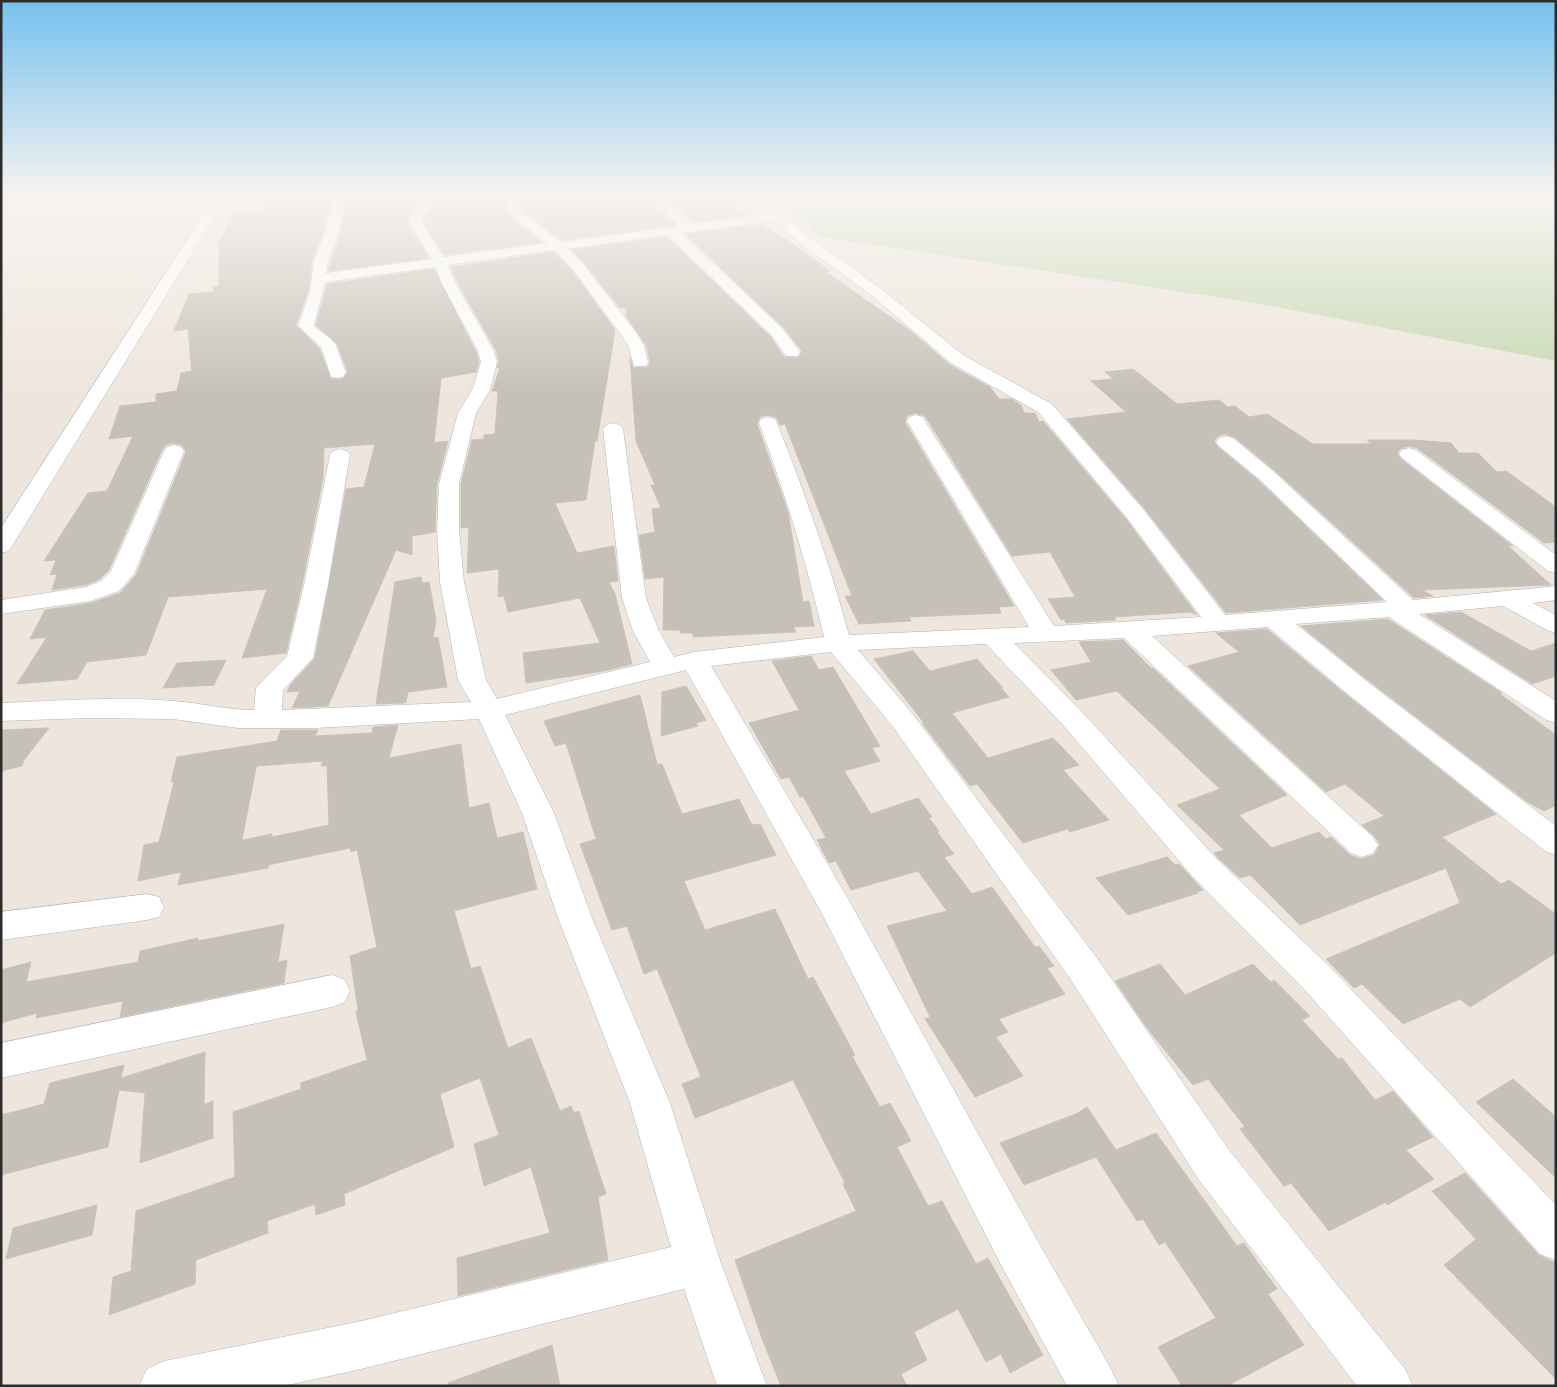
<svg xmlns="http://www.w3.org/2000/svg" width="1557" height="1387" font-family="Roboto,sans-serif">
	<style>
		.cemetery { fill: #c6d9b3 }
		.building { fill: #c6c1b8; stroke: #cac3b6; fill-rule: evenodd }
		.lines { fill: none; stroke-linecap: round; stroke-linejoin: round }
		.minor-casing { stroke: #b1b4c0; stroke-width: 1 }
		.minor { fill: #fff; fill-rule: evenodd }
	</style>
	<rect width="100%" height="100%" fill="#eee6dd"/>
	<path class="cemetery" d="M 775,198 L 1556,198 L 1556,361 L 1261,304 L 822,237 Z"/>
	<path class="building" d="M 263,198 L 332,198 L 321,237 L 312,260 L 308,291 L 296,325 L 319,348 L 331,379 L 343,379 L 348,372 L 337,344 L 316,325 L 327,284 L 434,269 L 476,352 L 479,362 L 476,372 L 441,378 L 434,443 L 448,441 L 437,484 L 435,532 L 412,536 L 412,555 L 396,550 L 328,706 L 292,708 L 300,691 L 287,692 L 290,685 L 315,658 L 346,489 L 364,487 L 375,444 L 324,448 L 323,478 L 302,585 L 286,653 L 242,658 L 267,589 L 168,597 L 146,655 L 87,662 L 77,679 L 17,684 L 47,637 L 30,639 L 45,610 L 91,603 L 120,593 L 136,575 L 186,452 L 182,445 L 173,443 L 166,445 L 162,450 L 109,570 L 100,579 L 86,585 L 52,590 L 57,574 L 50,575 L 56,560 L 44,561 L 88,493 L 107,491 L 133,436 L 109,439 L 120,406 L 156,402 L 156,394 L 177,391 L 181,373 L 192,371 L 188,329 L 174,331 L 189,294 L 214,292 L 213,287 L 219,286 L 219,243 L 234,214 L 259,212 Z
		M 348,198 L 422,198 L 408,218 L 409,227 L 429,258 L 328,271 L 339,238 Z
		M 439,198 L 508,198 L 505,207 L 516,222 L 542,242 L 445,255 L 425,225 L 424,219 Z
		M 524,198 L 649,198 L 675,225 L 562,240 L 527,214 L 521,206 Z
		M 667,198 L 723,198 L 748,215 L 693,222 Z
		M 762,224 L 793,244 L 830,271 L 826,272 L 853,291 L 912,332 L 950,365 L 990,387 L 999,399 L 1012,399 L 1021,405 L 1024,413 L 1035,413 L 1039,422 L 1043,421 L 1126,519 L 1197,615 L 1190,612 L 1114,617 L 1116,620 L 1066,623 L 1064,619 L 1061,620 L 1048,599 L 1075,597 L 1050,552 L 1012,556 L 925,416 L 915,413 L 907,416 L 905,422 L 1014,606 L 999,607 L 1001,613 L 909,617 L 911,621 L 859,624 L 845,596 L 852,596 L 785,424 L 780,425 L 776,417 L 767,415 L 760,417 L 757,424 L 788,512 L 803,602 L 809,601 L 814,626 L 793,627 L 796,632 L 693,637 L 693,633 L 680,633 L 680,630 L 663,630 L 664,577 L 645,579 L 639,535 L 655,532 L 652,509 L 661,508 L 651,485 L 655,485 L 636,441 L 630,358 L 633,368 L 648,367 L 650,362 L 646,345 L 627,317 L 626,308 L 620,308 L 585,264 L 572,250 L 667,237 L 770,336 L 784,357 L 798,358 L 802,351 L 784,328 L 685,234 Z
		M 554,252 L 573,272 L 615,330 L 597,441 L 595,441 L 586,500 L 555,503 L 577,553 L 614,546 L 618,581 L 609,582 L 615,594 L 632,664 L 604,671 L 526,683 L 523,653 L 600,643 L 580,598 L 508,612 L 504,596 L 498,597 L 499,569 L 467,573 L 469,527 L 461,528 L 461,484 L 472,440 L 484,439 L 484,435 L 495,434 L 498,391 L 492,391 L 500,368 L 497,368 L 499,362 L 496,350 L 458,283 L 451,267 Z
		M 1133,369 L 1177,404 L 1219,400 L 1228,407 L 1235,406 L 1249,417 L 1267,414 L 1313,444 L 1371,444 L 1367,440 L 1414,440 L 1451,443 L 1459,453 L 1478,453 L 1497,472 L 1506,471 L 1556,507 L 1556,542 L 1544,543 L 1417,448 L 1408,446 L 1400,449 L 1397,454 L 1401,459 L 1513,546 L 1508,546 L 1551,585 L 1422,590 L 1433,596 L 1414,598 L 1274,470 L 1234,437 L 1225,434 L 1218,436 L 1214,441 L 1218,447 L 1258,480 L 1383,600 L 1226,613 L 1144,508 L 1067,419 L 1126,412 L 1091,381 L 1113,379 L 1105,372 Z
		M 421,577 L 422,583 L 429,582 L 436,620 L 433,638 L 438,637 L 447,687 L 408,692 L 406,702 L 404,703 L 376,704 L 395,582 Z
		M 1461,612 L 1531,651 L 1556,643 L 1556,676 L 1532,684 L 1425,615 Z
		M 1388,619 L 1502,693 L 1500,694 L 1556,735 L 1556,805 L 1544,811 L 1526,801 L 1365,678 L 1301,626 Z
		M 1267,629 L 1343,692 L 1496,814 L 1442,837 L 1501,884 L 1509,880 L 1556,914 L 1556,953 L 1470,1007 L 1460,999 L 1403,1024 L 1362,984 L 1354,988 L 1326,959 L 1460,903 L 1446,868 L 1300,925 L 1250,875 L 1240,878 L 1218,858 L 1214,853 L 1224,850 L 1177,805 L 1220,789 L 1117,691 L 1076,700 L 1051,670 L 1091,662 L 1079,642 L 1123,640 L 1151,668 L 1153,668 L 1287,795 L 1239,815 L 1272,848 L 1319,832 L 1326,839 L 1331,837 L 1350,855 L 1361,859 L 1374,855 L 1380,844 L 1374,836 L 1362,825 L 1384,816 L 1345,784 L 1326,792 L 1188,666 L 1239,652 L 1216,633 Z
		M 913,651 L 930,671 L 977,659 L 1003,688 L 1001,688 L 1009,697 L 952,713 L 988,758 L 1053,738 L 1079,765 L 1063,770 L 1109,820 L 1070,832 L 1067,829 L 1023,843 L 977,784 L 970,786 L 922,723 L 924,723 L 874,659 Z
		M 811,656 L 819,670 L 833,667 L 880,746 L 872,748 L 880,761 L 844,771 L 871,814 L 918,798 L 932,817 L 929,818 L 939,831 L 937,832 L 954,854 L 944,857 L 972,894 L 992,887 L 1035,947 L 1039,946 L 1054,966 L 1047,968 L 1065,994 L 999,1019 L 1008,1032 L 996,1037 L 1023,1076 L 975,1097 L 925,1019 L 930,1017 L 887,926 L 947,911 L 918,871 L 851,890 L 836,861 L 829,863 L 817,840 L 826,838 L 803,796 L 800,797 L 789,777 L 781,779 L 749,723 L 799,710 L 772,661 Z
		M 226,660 L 214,685 L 163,688 L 177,663 Z
		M 686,686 L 706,720 L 696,723 L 698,726 L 661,736 L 662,692 Z
		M 640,695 L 657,764 L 662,764 L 682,814 L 739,799 L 752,825 L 760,824 L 776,855 L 684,881 L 705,930 L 775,909 L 808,979 L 813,977 L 855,1055 L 852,1056 L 880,1107 L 890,1103 L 911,1141 L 897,1147 L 928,1206 L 942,1201 L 976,1264 L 988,1258 L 1043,1355 L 1010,1373 L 1001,1354 L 986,1362 L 958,1309 L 914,1332 L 927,1360 L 901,1374 L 907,1386 L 781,1386 L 761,1336 L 735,1260 L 856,1211 L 843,1184 L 845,1183 L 793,1080 L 695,1118 L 682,1084 L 701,1077 L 657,969 L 644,974 L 627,926 L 612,930 L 580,844 L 596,839 L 566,743 L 555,746 L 544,721 Z
		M 398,725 L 389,758 L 461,744 L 469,808 L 489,803 L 497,838 L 523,832 L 537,889 L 454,911 L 471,969 L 480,966 L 508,1048 L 531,1038 L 560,1111 L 571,1106 L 574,1113 L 579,1111 L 606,1194 L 598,1197 L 608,1260 L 458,1296 L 457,1258 L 550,1233 L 531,1167 L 484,1186 L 474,1144 L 499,1135 L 480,1078 L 440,1094 L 454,1147 L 344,1194 L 345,1205 L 316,1215 L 315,1204 L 267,1221 L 268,1233 L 196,1260 L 195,1284 L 109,1315 L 113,1277 L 131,1271 L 136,1211 L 235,1177 L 233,1112 L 301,1089 L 301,1083 L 367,1060 L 356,1012 L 358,1010 L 350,956 L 377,947 L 357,850 L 351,852 L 350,848 L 268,865 L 268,868 L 178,885 L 181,872 L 138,881 L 144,845 L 159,842 L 174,782 L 171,782 L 177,757 L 277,741 L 281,730 L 318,730 L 315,736 L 372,733 L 373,727 ZM 323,761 L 321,766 L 327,766 L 329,825 L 272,837 L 272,834 L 242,840 L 256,768 L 257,766 Z
		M 49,728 L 24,760 L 22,766 L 1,771 L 1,730 Z
		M 1167,857 L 1175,865 L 1179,864 L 1203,890 L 1197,892 L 1198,893 L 1128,915 L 1096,878 Z
		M 284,924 L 278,962 L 287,960 L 284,983 L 120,1017 L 123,1001 L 36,1018 L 37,1013 L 1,1023 L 1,970 L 31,962 L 26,982 L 138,962 L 140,951 L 198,938 L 198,941 Z
		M 1160,964 L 1185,995 L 1253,964 L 1271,982 L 1274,980 L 1310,1016 L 1302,1020 L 1338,1059 L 1342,1058 L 1375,1100 L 1393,1091 L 1433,1137 L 1406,1150 L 1434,1179 L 1387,1205 L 1386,1202 L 1329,1231 L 1291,1183 L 1284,1186 L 1240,1129 L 1245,1127 L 1208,1079 L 1193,1085 L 1147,1028 L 1115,981 Z
		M 205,1052 L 204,1105 L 213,1101 L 213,1138 L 140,1163 L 145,1093 L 119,1090 L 108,1147 L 1,1175 L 1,1115 L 44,1104 L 50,1083 L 124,1065 L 121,1078 Z
		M 1513,1079 L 1556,1117 L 1556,1178 L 1476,1102 Z
		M 1087,1107 L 1116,1150 L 1156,1133 L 1237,1246 L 1244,1243 L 1277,1289 L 1268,1294 L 1304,1345 L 1227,1386 L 1182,1386 L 1158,1347 L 1216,1318 L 1165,1242 L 1159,1245 L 1143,1219 L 1137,1221 L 1096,1157 L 1024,1185 L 1000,1143 L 1078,1113 Z
		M 1465,1173 L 1539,1255 L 1556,1263 L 1556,1379 L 1444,1265 L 1476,1239 L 1432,1191 Z
		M 97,1205 L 92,1235 L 6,1259 L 13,1228 Z
		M 552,1345 L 560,1386 L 449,1386 L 448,1383 Z"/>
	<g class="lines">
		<defs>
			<path id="minor" d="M 214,198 L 226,198 L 12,546 L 9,551 L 1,553 L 1,528 Z
				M 334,198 L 346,198 L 337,238 L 328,261 L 326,273 L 432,259 L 411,226 L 410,218 L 425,198 L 437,198 L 422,218 L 423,226 L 444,257 L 547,243 L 518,221 L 507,206 L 510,198 L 522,198 L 519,206 L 526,215 L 561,242 L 679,226 L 651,198 L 664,198 L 692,224 L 770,214 L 755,198 L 768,198 L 808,236 L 880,288 L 963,355 L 1052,404 L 1143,509 L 1225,615 L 1387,602 L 1259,479 L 1219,446 L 1216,442 L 1219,438 L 1226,436 L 1233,438 L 1273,471 L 1413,600 L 1556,586 L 1556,600 L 1533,603 L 1556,615 L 1556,633 L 1547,630 L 1503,606 L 1419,614 L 1556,701 L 1556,723 L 1546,720 L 1389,617 L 1296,624 L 1364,679 L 1556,826 L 1556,855 L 1545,851 L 1344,691 L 1268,627 L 1152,636 L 1373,837 L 1378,845 L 1373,853 L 1362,857 L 1351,853 L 1124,638 L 1014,643 L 1083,713 L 1217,859 L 1329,966 L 1556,1205 L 1556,1260 L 1540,1254 L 1303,988 L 1193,877 L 1063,725 L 986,644 L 858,650 L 911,712 L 1097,958 L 1229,1150 L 1405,1369 L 1413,1386 L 1357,1386 L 1199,1180 L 1071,980 L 891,724 L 831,652 L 711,666 L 847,897 L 1032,1231 L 1111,1369 L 1119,1386 L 1067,1386 L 1000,1263 L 821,912 L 686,670 L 505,715 L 554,813 L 592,918 L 670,1103 L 721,1263 L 767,1386 L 717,1386 L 684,1289 L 357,1370 L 283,1386 L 139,1386 L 147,1369 L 164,1361 L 357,1322 L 671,1247 L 630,1103 L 558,918 L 522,813 L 479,719 L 315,728 L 238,728 L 173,719 L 88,718 L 1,721 L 1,703 C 58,701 117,696 174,701 C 201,703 227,710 254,710 L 256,688 L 287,656 L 304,585 L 330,455 L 333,451 L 340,449 L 347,451 L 350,455 L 328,585 L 313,658 L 283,690 L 282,710 L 471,702 L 458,680 L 440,582 L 437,530 L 439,484 L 458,413 L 472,390 L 481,362 L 478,351 L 442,284 L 435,267 L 325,282 L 314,326 L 331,339 L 336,345 L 346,373 L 343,377 L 337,378 L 331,377 L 321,347 L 298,326 L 310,291 L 314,261 L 323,238 ZM 777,220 L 798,242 L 870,294 L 951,363 L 1038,412 L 1127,518 L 1201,617 L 1054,626 L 925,421 L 923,417 L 916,415 L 909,417 L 907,421 L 1029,627 L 849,635 C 829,562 805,493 777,423 L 775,419 L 768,417 L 761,419 L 759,423 C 785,493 807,564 824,637 L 694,652 L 674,657 L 659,631 L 646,598 L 623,429 L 620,425 L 613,423 L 606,425 L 603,429 L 622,598 L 633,631 L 650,662 L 497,699 L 486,680 L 464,582 L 459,530 L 459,484 L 476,413 L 490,390 L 497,362 L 494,351 L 456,284 L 448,265 L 555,250 L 574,271 L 619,332 L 628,345 L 634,366 L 646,366 L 648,362 L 644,345 L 632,327 L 584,265 L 568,249 L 668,235 L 771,335 L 786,356 L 798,356 L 800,352 L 783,329 L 681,233 Z
				M 174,445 L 181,447 L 184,451 L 134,574 L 119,591 L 91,601 L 1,614 L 1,600 L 86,587 L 101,581 L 111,571 L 164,451 L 167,447 Z
				M 1409,448 L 1416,450 L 1556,555 L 1556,573 L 1548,571 L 1402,458 L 1399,454 L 1402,450 Z
				M 147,894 L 159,897 L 164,907 L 159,917 L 147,920 L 1,940 L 1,912 Z
				M 332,975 L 345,980 L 350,991 L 345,1002 L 332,1007 L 1,1078 L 1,1043 Z"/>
		</defs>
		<use href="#minor" class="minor-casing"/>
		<use href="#minor" class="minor"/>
	</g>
	<linearGradient id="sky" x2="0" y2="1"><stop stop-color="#75c1ee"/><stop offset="0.5" stop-color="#f7f4f0"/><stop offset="1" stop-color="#f7f4f0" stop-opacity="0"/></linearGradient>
	<rect width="1557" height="393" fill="url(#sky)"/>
	<rect width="1557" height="1387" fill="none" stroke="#2c2c2c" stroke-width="5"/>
</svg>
